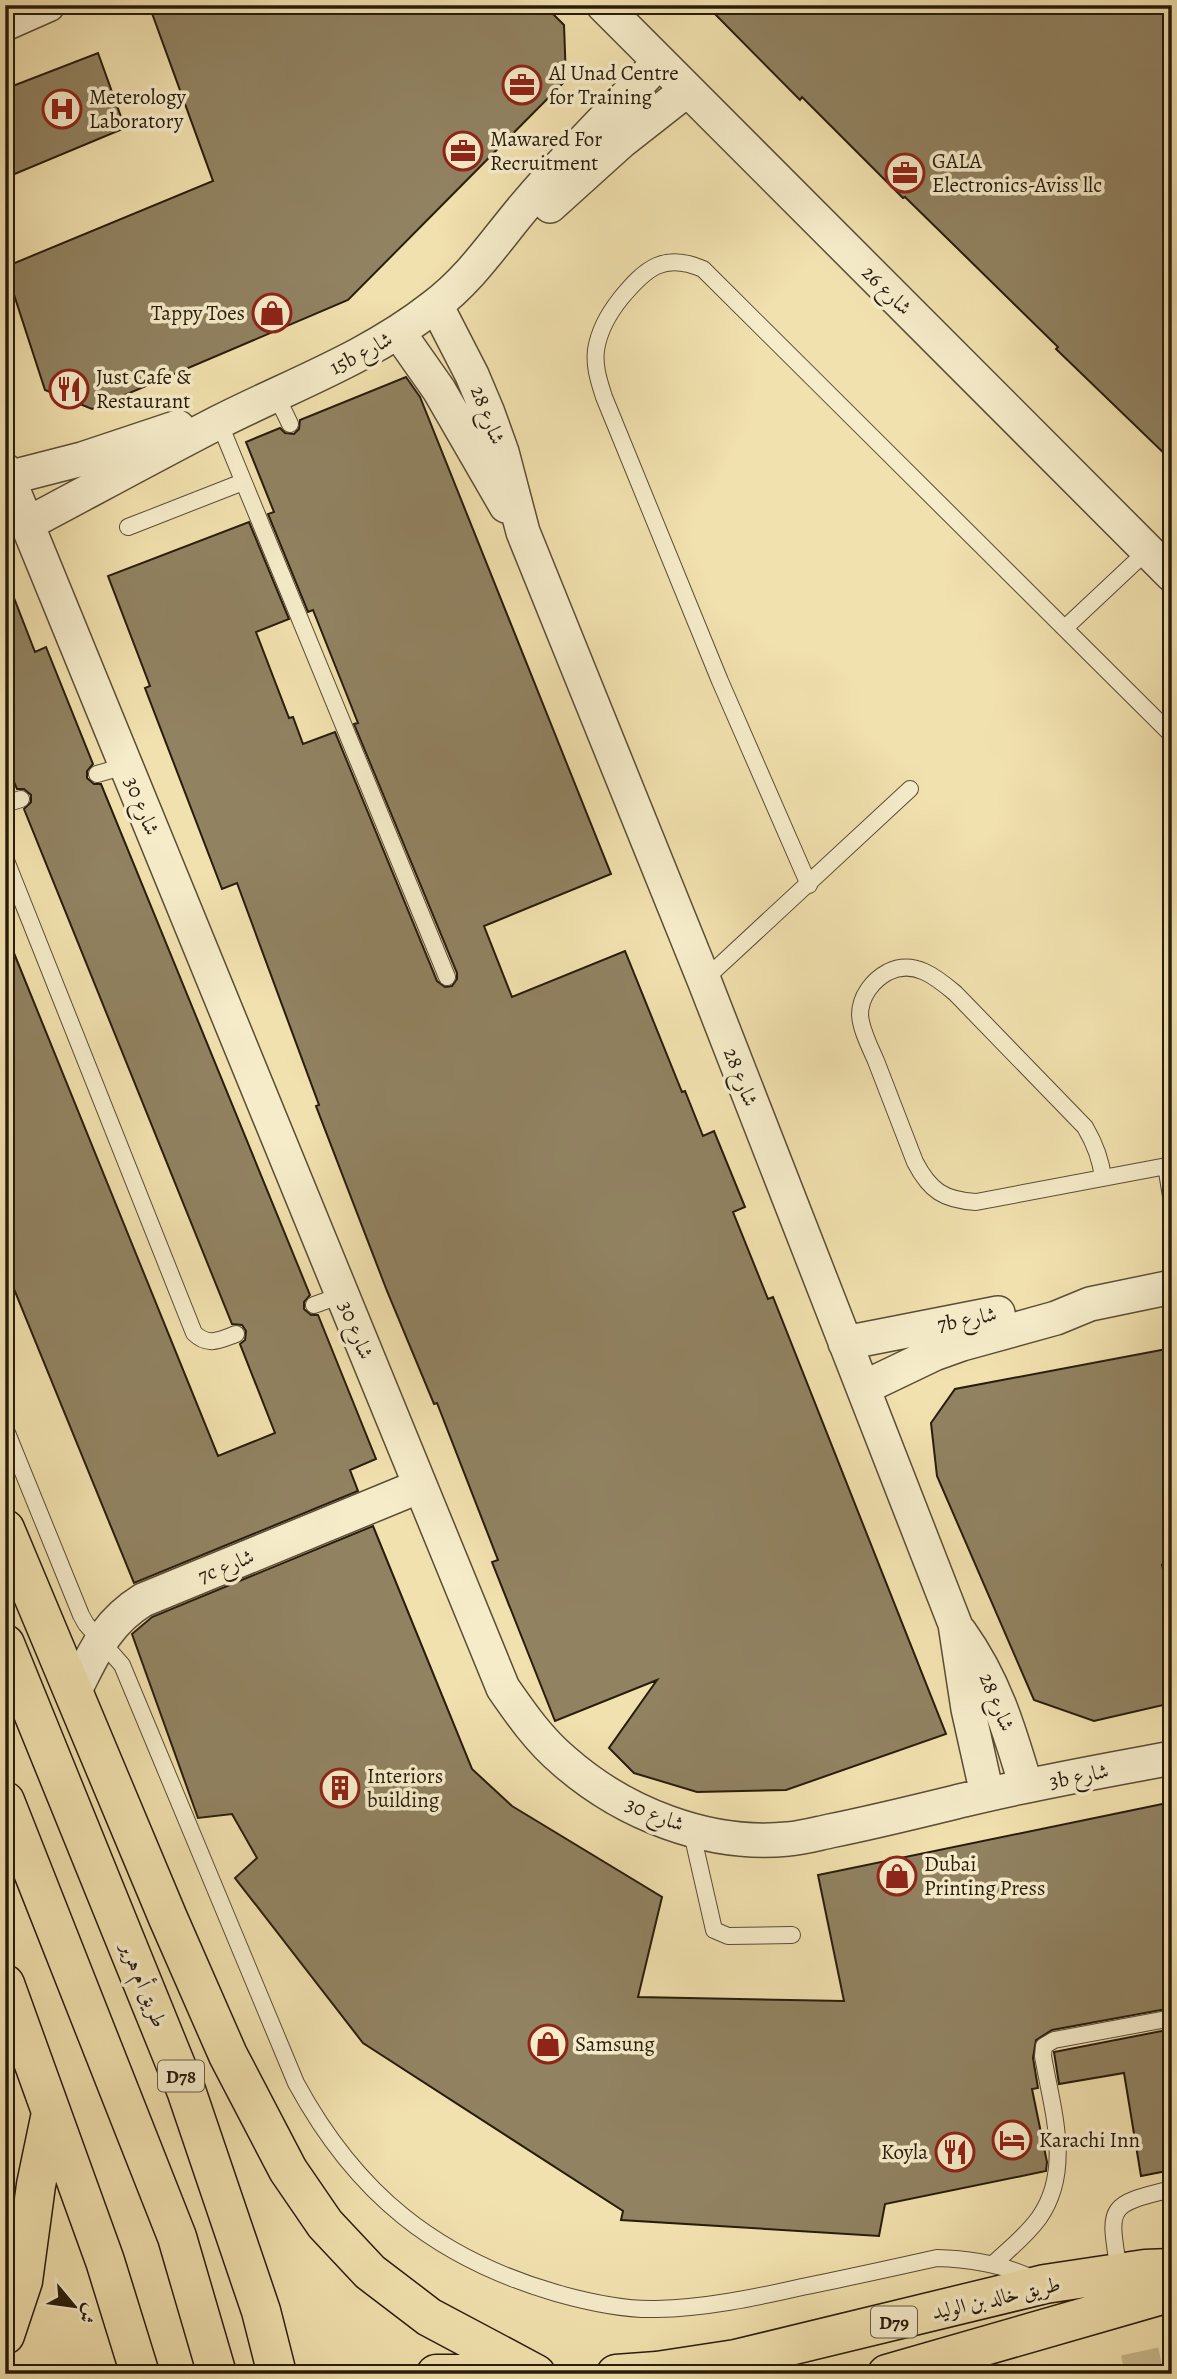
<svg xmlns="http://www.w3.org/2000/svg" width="1177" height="2379" font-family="Alegreya,Amiri,serif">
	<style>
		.building { fill: #918261; stroke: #281c0d; stroke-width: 2 }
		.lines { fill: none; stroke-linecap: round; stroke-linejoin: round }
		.primary-tunnel { stroke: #c9ba8e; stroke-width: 38; stroke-dasharray: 38 19; stroke-linecap: butt }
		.lane-casing { stroke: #5a4d35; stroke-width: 18 }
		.street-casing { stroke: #5a4d35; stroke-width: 36 }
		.primary-casing { stroke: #281c0d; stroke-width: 41 }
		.lane { stroke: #f6ecca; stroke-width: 16 }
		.street { stroke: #f6ecca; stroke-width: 33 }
		.primary { stroke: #f1e1ae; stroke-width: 38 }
		.labels { text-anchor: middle; stroke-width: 7; stroke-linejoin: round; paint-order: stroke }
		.shield { fill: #f6ecca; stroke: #665a46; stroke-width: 2 }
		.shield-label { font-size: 19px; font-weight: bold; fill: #281c0d }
		.poi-label { font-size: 21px; fill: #281c0d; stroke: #f6ecca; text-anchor: start }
		.street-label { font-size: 21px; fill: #281c0d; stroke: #f6ecca }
	</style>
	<rect width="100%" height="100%" fill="#f1e1ae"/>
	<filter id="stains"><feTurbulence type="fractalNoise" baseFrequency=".00286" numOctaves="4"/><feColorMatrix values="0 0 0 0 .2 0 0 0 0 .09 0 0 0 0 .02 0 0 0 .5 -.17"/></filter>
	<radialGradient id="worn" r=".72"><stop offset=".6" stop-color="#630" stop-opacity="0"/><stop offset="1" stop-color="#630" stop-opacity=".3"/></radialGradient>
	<path class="building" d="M 149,5 L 544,5 L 564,25 L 566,80 L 348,300 L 92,409 L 45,390 L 5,267 L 213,181 Z
		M 706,5 L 1172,5 L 1172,461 L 1056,349 L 1058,347 L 905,197 L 903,198 L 802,97 L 800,100 Z
		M 98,53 L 125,128 L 5,178 L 5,89 Z
		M 406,377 L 420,397 L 611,874 L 484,926 L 512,997 L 625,951 L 682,1092 L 685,1091 L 703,1136 L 714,1131 L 745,1207 L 733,1212 L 768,1299 L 773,1297 L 946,1734 L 786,1790 L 697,1792 L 634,1773 L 609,1748 L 657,1680 L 555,1721 L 492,1562 L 498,1560 L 437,1403 L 434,1404 L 387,1291 L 316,1106 L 319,1105 L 237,883 L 222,889 L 145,688 L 150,686 L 108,576 L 249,522 L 289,619 L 256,632 L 289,718 L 293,717 L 303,744 L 335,732 L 437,981 L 445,987 L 452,986 L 457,979 L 457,973 L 354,724 L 358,723 L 313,610 L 308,612 L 268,514 L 274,512 L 246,442 L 280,428 L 285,433 L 294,434 L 299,429 L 300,420 Z
		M 5,580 L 7,580 L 35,652 L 46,647 L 93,764 L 87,771 L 87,778 L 94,784 L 101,784 L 310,1295 L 304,1302 L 304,1309 L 311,1315 L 318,1315 L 376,1459 L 350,1470 L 358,1491 L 134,1583 L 5,1267 L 5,931 L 218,1456 L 275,1433 L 240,1344 L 245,1340 L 246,1331 L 242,1325 L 232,1324 L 24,809 L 31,802 L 31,795 L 24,789 L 17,789 L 5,761 Z
		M 1172,1348 L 1172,1564 L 1162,1565 L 1172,1608 L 1172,1703 L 1094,1721 L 1034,1700 L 937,1476 L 931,1423 L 955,1389 Z
		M 373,1526 L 472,1769 L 512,1806 L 662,1897 L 638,1997 L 844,2001 L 818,1875 L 1172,1802 L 1172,2008 L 1052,2030 L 1036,2040 L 1033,2058 L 1038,2088 L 1032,2089 L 1047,2162 L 1046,2171 L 885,2204 L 879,2236 L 621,2220 L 623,2211 L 363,2043 L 235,1878 L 257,1858 L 232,1814 L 198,1818 L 132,1634 L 152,1617 Z
		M 1172,2029 L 1172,2170 L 1141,2176 L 1124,2073 L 1059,2084 L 1054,2052 Z"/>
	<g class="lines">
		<path class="primary-tunnel" d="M 1125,2374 L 1172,2364"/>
		<defs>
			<path id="lane" d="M 276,395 L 290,424
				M 219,422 L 447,977
				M 128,527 L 243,482
				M 1066,627 L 1148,550
				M 97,774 L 125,766
				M 5,804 L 21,799
				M 5,858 L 194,1333 C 208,1347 220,1340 236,1334
				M 809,885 L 720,681 L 604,397 C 599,381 594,367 596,350 C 599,330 609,313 621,298 C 646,268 664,252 703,269 L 1172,735
				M 704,980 L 910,789
				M 1166,1166 L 1172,1202
				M 1103,1178 C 1101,1159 1095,1144 1085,1127 L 955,993 C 936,977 914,959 888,972 C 873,980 860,996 860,1015 C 861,1030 870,1047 876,1061 C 889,1095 902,1128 915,1162 C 930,1191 944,1200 976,1202 L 1172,1165
				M 314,1305 L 342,1295
				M 5,1428 L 81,1615 L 86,1624 L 122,1665 L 296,2083 C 356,2194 436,2258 556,2293 C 588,2302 623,2310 656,2309 C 705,2308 754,2298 802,2287 C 847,2278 892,2268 937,2258 C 971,2259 1003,2264 1034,2279
				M 691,1829 L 714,1930 L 728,1936 L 792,1935
				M 993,2264 C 1009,2249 1026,2236 1039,2218 C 1073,2170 1052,2109 1043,2056 L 1044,2046 L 1054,2040 L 1172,2018
				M 1119,2272 C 1109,2207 1105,2205 1172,2189"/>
			<path id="street" d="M 603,5 L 1172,575
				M 5,24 L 48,5
				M 550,206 L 622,141 L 687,90
				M 436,305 L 472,375 L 488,413 L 502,452 L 523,532 L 704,980 L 955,1624 L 968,1709 L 987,1794
				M 399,333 L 439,390 L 506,506
				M 5,470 L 503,1688 C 521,1714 539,1740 564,1761 C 623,1813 708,1847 788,1839 C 802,1838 816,1834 830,1831 C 875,1822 919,1811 964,1800 C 1033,1783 1102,1771 1172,1758
				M 8,478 L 82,459 L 178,427
				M 27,524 C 91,490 155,455 219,422 C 292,385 368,358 433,307 C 473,277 497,238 529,201 C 570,153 616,108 659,62
				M 845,1343 L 998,1313
				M 863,1388 L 934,1354 L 962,1344 L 1056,1318 L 1090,1304 L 1172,1287
				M 960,1632 C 995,1681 1009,1729 1026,1786
				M 73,1694 C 93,1656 104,1624 143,1600 L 420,1486"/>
			<path id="primary" d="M 5,1529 L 168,1918 L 228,2055 L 288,2170 L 325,2224 L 370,2272 L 429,2317 L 536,2374
				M 5,1644 L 186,2090 L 261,2311 L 277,2374
				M 5,1801 L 177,2237 L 217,2374
				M 5,1984 L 105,2261 L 140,2374
				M 5,2335 L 23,2281 L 36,2185 L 51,2113
				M 436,2374 L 471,2374
				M 616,2374 L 657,2371 L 736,2359 L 1045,2284 L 1145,2269 L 1172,2268
				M 887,2374 L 1172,2292"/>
		</defs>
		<use href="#lane" class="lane-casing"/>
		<use href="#street" class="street-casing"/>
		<use href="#primary" class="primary-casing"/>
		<use href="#lane" class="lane"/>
		<use href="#street" class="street"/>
		<use href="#primary" class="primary"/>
	</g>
	<defs>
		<symbol id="office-ring" viewBox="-11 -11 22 22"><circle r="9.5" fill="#f6ecca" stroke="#8f2418" stroke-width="1.5"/><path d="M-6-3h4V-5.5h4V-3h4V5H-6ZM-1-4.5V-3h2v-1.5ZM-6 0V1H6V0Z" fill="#8f2418"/></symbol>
		<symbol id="hospital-ring" viewBox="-11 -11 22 22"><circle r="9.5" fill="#f6ecca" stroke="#8f2418" stroke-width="1.5"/><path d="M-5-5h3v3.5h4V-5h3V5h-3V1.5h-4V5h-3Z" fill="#8f2418"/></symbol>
		<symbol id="shop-ring" viewBox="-11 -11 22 22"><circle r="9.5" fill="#f6ecca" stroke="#8f2418" stroke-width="1.5"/><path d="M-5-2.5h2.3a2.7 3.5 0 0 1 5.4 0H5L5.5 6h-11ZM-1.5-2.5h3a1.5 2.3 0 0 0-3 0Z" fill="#8f2418"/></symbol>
		<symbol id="restaurant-ring" viewBox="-11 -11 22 22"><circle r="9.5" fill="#f6ecca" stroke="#8f2418" stroke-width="1.5"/><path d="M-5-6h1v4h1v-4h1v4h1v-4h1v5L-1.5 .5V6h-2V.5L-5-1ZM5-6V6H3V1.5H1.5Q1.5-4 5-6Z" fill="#8f2418"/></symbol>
		<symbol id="building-ring" viewBox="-11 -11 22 22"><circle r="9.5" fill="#f6ecca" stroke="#8f2418" stroke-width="1.5"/><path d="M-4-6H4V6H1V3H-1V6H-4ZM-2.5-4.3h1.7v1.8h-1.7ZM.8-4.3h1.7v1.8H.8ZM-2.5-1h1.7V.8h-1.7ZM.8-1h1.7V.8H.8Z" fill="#8f2418"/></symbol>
		<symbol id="hotel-ring" viewBox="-11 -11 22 22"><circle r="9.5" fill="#f6ecca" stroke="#8f2418" stroke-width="1.5"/><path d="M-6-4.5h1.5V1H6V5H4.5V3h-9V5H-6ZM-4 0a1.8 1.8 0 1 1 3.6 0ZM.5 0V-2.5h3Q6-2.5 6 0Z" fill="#8f2418"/></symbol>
	</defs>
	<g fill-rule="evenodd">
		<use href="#office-ring" x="500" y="63" width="44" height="44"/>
		<use href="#hospital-ring" x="40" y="87" width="44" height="44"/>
		<use href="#office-ring" x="441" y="129" width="44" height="44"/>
		<use href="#office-ring" x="883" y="151" width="44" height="44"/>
		<use href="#shop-ring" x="250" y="291" width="44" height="44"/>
		<use href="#restaurant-ring" x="47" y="367" width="44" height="44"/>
		<use href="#building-ring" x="318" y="1766" width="44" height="44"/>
		<use href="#shop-ring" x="875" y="1854" width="44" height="44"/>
		<use href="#shop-ring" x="526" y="2022" width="44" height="44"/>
		<use href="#hotel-ring" x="990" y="2118" width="44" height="44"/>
		<use href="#restaurant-ring" x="933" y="2130" width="44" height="44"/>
	</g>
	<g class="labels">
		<g class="shield">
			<rect x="158" y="2060.5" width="46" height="31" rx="5"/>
			<rect x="871" y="2306.5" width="46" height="31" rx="5"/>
		</g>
		<g class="shield-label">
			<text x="181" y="2083">D78</text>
			<text x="894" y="2329">D79</text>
		</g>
		<g class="poi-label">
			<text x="549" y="80">Al Unad Centre<tspan x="549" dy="24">for Training</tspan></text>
			<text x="89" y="104">Meterology<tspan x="89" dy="24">Laboratory</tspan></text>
			<text x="490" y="146">Mawared For<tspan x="490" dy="24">Recruitment</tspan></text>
			<text x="932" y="168">GALA<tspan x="932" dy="24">Electronics-Aviss llc</tspan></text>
			<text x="245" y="320" text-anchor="end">Tappy Toes</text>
			<text x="96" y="384">Just Cafe &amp;<tspan x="96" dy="24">Restaurant</tspan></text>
			<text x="367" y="1783">Interiors<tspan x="367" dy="24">building</tspan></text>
			<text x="924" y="1871">Dubai<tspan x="924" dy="24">Printing Press</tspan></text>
			<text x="575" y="2051">Samsung</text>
			<text x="1039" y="2147">Karachi Inn</text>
			<text x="928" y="2159" text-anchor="end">Koyla</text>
		</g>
		<g class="street-label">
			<text transform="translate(887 290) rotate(45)" y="7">شارع 26</text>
			<text transform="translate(361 353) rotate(-28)" y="7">15b شارع</text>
			<text transform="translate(488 415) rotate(69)" y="7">شارع 28</text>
			<text transform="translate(142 806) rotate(68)" y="7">شارع 30</text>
			<text transform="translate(741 1077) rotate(69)" y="7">شارع 28</text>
			<text transform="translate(967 1319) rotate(-11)" y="7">7b شارع</text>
			<text transform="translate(356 1330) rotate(68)" y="7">شارع 30</text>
			<text transform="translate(226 1566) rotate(-22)" y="7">7c شارع</text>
			<text transform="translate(997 1702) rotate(68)" y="7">شارع 28</text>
			<text transform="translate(1079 1776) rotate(-11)" y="7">3b شارع</text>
			<text transform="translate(655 1814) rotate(22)" y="7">شارع 30</text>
			<text transform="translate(144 1985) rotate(68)" y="7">طريق أم هرير</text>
			<text transform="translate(996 2298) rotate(-13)" y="7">طريق خالد بن الوليد</text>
		</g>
	</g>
	<rect width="1177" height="2379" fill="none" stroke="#f1e1ae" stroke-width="28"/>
	<rect x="7" y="7" width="1163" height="2365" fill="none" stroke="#281c0d" stroke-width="3.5"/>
	<rect x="14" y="14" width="1149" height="2351" fill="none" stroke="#281c0d" stroke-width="2"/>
	<g transform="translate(74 2306) rotate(119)" stroke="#f6ecca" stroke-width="5" paint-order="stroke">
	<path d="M0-5L12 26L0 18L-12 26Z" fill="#281c0d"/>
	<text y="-10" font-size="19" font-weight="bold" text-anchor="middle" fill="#281c0d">ش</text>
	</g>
	<rect width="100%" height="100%" filter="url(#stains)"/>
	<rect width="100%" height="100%" fill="url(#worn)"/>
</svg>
